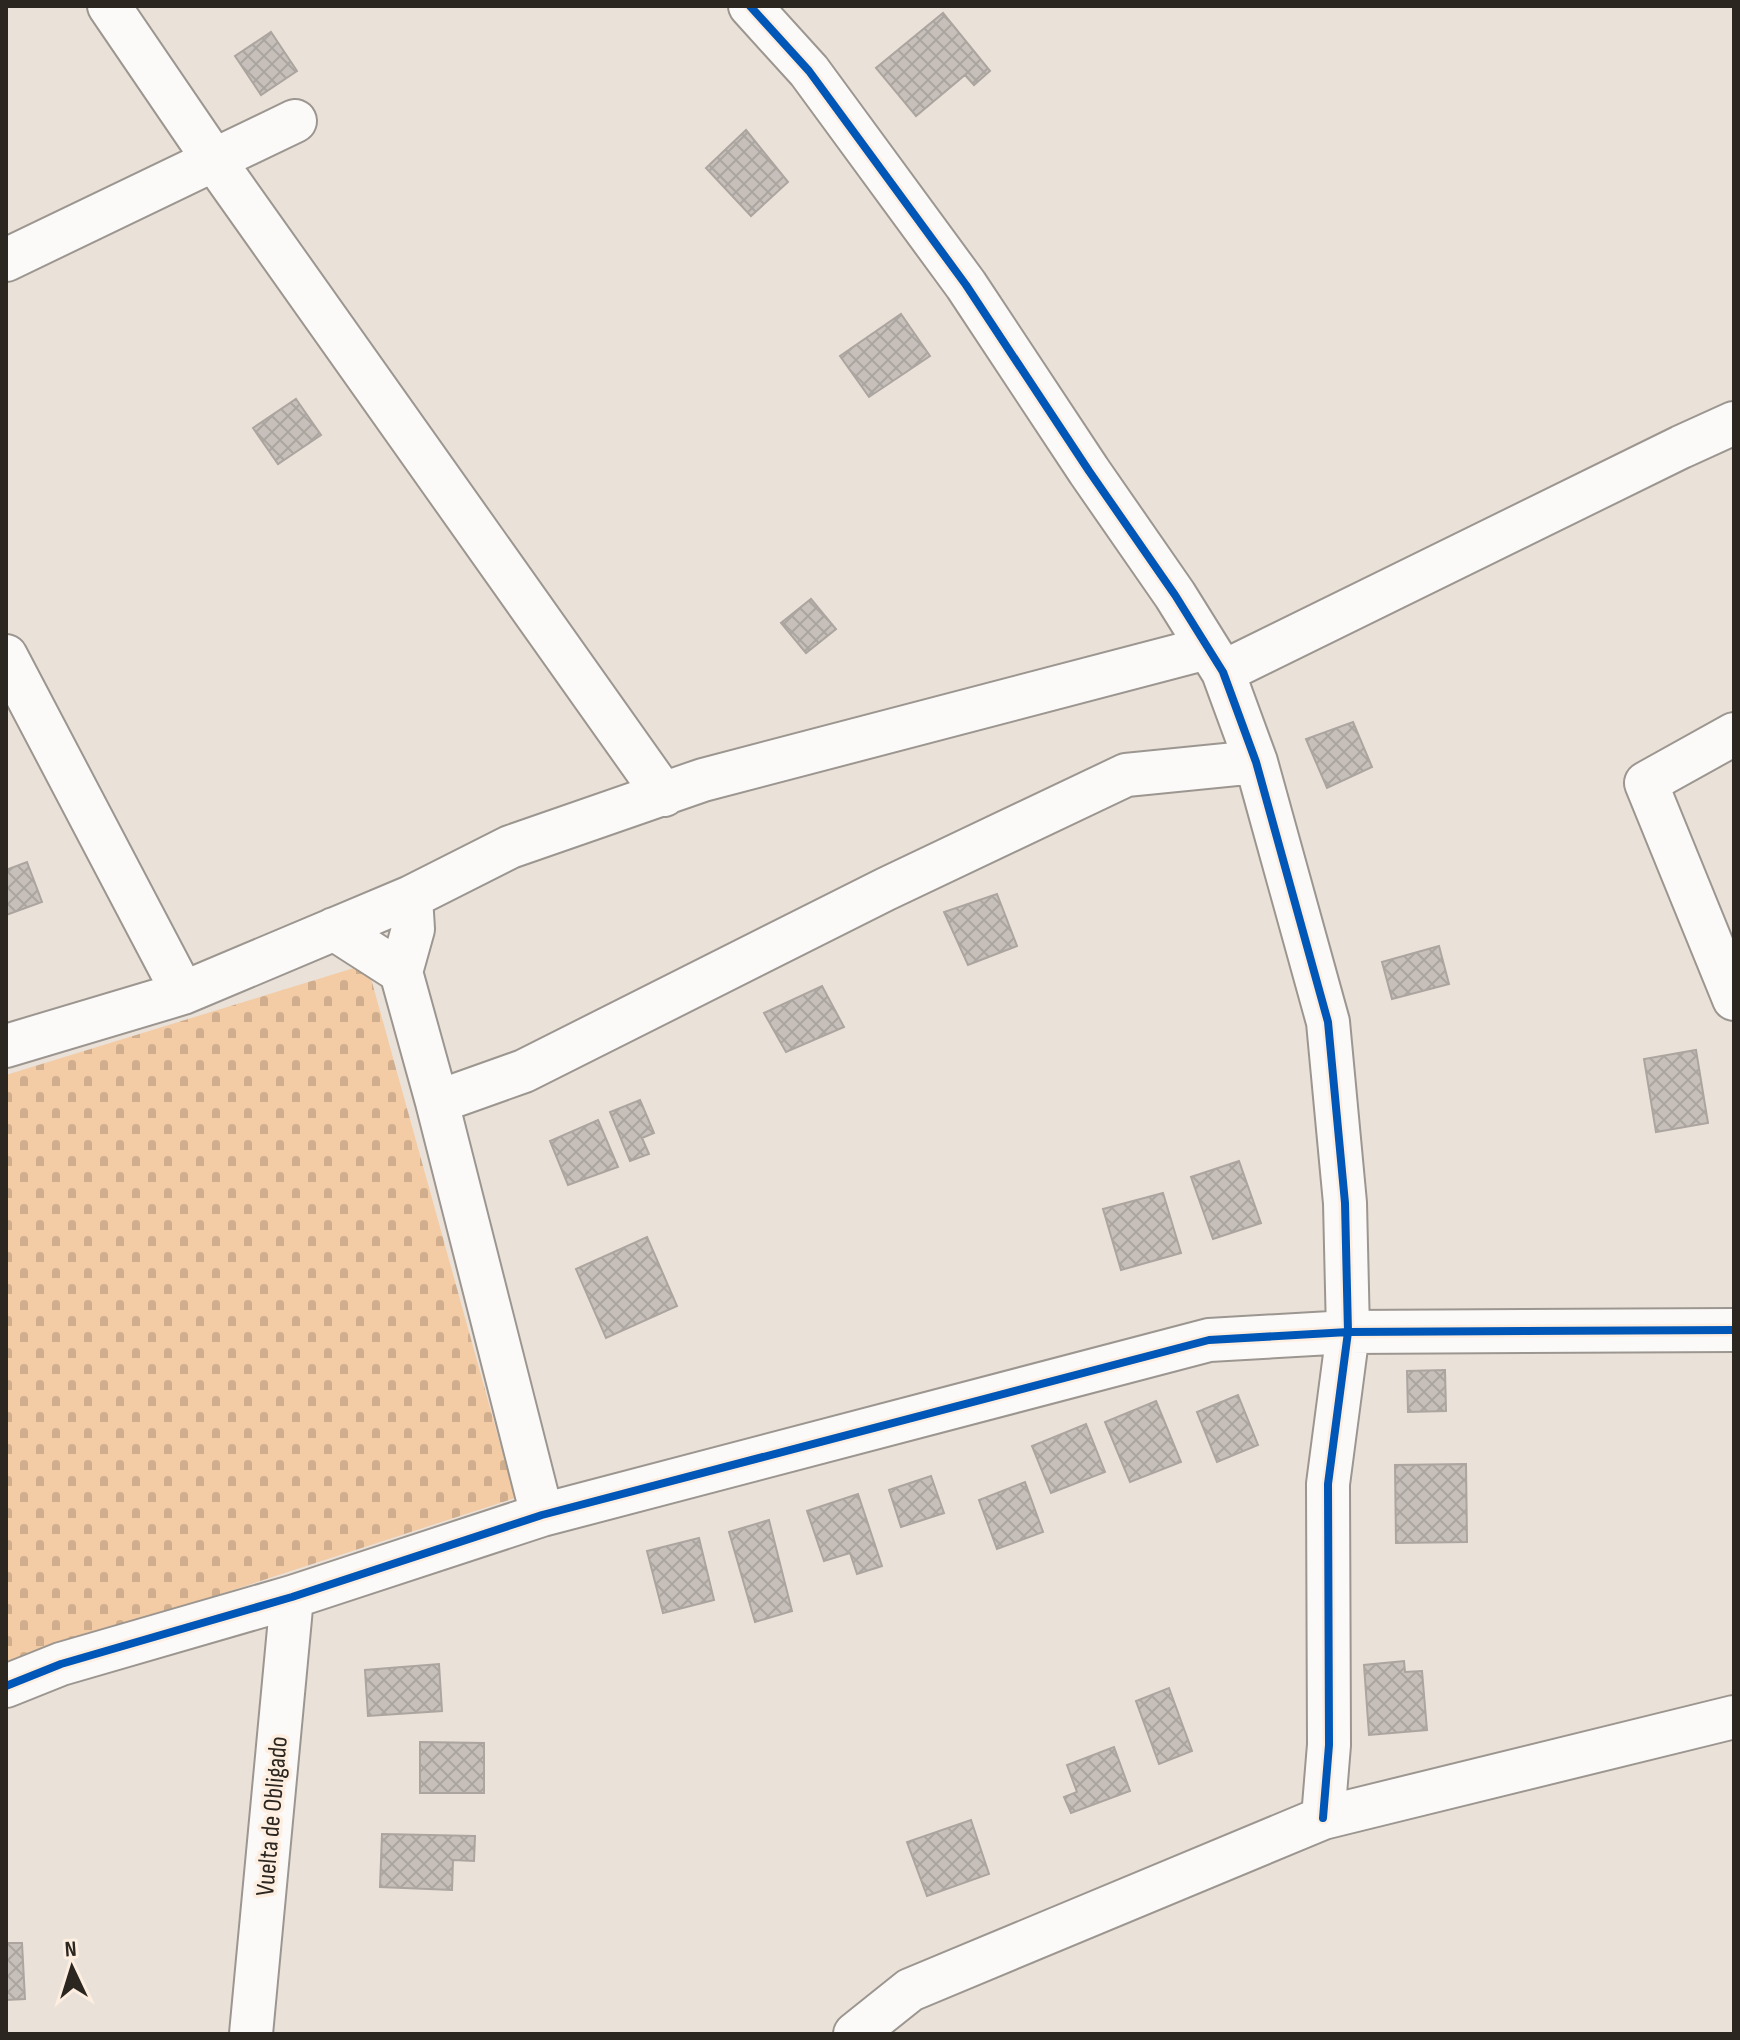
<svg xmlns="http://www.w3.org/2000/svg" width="1740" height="2040" font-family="'Sofia Sans Condensed',sans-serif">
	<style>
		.cemetery { fill: url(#cemetery-stones) }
		.building { fill: url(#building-cross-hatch); stroke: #aba49f; stroke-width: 2 }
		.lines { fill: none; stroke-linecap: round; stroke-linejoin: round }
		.street-casing { stroke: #9c9690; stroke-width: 46 }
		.street { stroke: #fcfaf9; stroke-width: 42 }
		.cycleway-casing { stroke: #fdeee0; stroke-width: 13 }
		.cycleway { stroke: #0057b8; stroke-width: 8 }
		.labels { text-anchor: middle; stroke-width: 7; stroke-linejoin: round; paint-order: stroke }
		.street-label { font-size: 26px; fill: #2b2620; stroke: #fdeee0 }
	</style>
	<defs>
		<pattern id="cemetery-stones" width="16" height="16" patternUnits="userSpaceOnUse" patternTransform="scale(2)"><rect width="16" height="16" fill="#f3cba4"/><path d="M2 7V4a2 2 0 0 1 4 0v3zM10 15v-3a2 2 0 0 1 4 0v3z" fill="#d0ae8d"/></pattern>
		<pattern id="building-cross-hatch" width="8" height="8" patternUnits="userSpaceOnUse" patternTransform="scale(2)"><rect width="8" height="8" fill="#c7c0ba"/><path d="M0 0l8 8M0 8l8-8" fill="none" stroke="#aba5a0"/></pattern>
	</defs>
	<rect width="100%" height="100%" fill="#eae1d9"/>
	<path class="cemetery" d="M 367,964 L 515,1498 L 6,1664 L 6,1075 Z"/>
	<path class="building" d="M 943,13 L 990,71 L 974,85 L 965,75 L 916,116 L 876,68 Z
		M 271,32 L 297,71 L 261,95 L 235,56 Z
		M 746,130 L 788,182 L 751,216 L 706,168 Z
		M 901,314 L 930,356 L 869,397 L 840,356 Z
		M 296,399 L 321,435 L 278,464 L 253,428 Z
		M 811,599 L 836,629 L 806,653 L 781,623 Z
		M 1353,722 L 1372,767 L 1327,788 L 1306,739 Z
		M 27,862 L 42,902 L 6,915 L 6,870 Z
		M 997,894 L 1017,946 L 968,965 L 944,912 Z
		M 1439,946 L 1449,984 L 1392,999 L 1382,962 Z
		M 822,986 L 844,1027 L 786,1052 L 764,1013 Z
		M 1696,1050 L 1708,1123 L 1656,1132 L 1644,1059 Z
		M 640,1100 L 654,1133 L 642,1138 L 649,1154 L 630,1161 L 610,1112 Z
		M 598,1120 L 618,1167 L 568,1185 L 550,1141 Z
		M 1239,1161 L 1261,1223 L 1213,1239 L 1191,1177 Z
		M 1163,1193 L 1181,1253 L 1121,1270 L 1103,1209 Z
		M 647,1237 L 677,1306 L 606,1338 L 576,1269 Z
		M 1445,1370 L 1446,1411 L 1408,1412 L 1407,1371 Z
		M 1238,1395 L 1258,1445 L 1217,1462 L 1197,1412 Z
		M 1156,1401 L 1181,1462 L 1130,1482 L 1105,1422 Z
		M 1086,1424 L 1105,1472 L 1051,1493 L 1032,1446 Z
		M 1466,1464 L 1467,1542 L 1396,1543 L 1395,1465 Z
		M 931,1476 L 944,1513 L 901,1527 L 889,1490 Z
		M 1025,1482 L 1043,1532 L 997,1549 L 979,1500 Z
		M 858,1494 L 882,1566 L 857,1574 L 850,1553 L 824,1561 L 807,1511 Z
		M 769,1520 L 792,1611 L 755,1622 L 729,1532 Z
		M 699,1538 L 714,1600 L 663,1613 L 647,1551 Z
		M 1404,1661 L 1405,1672 L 1422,1671 L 1427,1730 L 1369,1735 L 1364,1665 Z
		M 439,1664 L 442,1711 L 368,1716 L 365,1670 Z
		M 1169,1688 L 1192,1751 L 1159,1764 L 1136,1701 Z
		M 420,1742 L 484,1743 L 484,1793 L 420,1793 Z
		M 1114,1747 L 1130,1791 L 1071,1813 L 1064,1797 L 1077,1792 L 1067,1765 Z
		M 971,1820 L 989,1874 L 927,1896 L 907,1842 Z
		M 382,1834 L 475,1836 L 474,1861 L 453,1860 L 452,1890 L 380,1887 Z
		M 6,1943 L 22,1943 L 25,1999 L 6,2000 Z"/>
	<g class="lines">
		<defs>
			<path id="street" d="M 109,6 L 214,160 L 664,795
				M 750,6 L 809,71 L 966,285 L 1089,471 L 1175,595 L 1223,672 L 1256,762 L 1328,1022 L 1345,1203 L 1348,1332 L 1328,1484 L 1329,1745 L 1323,1818
				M 6,260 L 295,121
				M 6,656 L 183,993
				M 1223,672 L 1681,447 L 1734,423
				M 1734,734 L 1646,783 L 1734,999
				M 411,897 L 413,929 L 401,972 L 437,1102 L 524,1071 L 886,889 L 1126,775 L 1256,762
				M 334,929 L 401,972
				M 6,1046 L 183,993 L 411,897 L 510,847 L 703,780 L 1207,648
				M 437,1102 L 542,1515
				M 6,1686 L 61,1664 L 292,1597 L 542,1515 L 1209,1340 L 1348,1332 L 1734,1330
				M 251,2034 L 292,1597
				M 855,2034 L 910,1990 L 1323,1818 L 1734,1717"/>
		</defs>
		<use href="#street" class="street-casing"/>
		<use href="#street" class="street"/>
		<defs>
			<path id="cycleway" d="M 750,6 L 809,71 L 966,285 L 1089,471 L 1175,595 L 1223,672 L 1256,762 L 1328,1022 L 1345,1203 L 1348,1332 L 1328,1484 L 1329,1745 L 1323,1818
				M 6,1686 L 61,1664 L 292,1597 L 542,1515 L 1209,1340 L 1348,1332 L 1734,1330"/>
		</defs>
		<use href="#cycleway" class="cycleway-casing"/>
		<use href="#cycleway" class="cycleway"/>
	</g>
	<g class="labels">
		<g class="street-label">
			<text transform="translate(271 1816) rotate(-85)" y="9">Vuelta de Obligado</text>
		</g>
	</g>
	<rect width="1740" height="2040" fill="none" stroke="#2b2620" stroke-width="16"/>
	<g transform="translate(72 1968) rotate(356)" stroke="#fdeee0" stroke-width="6" paint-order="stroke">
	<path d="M0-6L14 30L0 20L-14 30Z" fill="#2b2620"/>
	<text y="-12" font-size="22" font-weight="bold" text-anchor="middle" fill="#2b2620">N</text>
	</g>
</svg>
